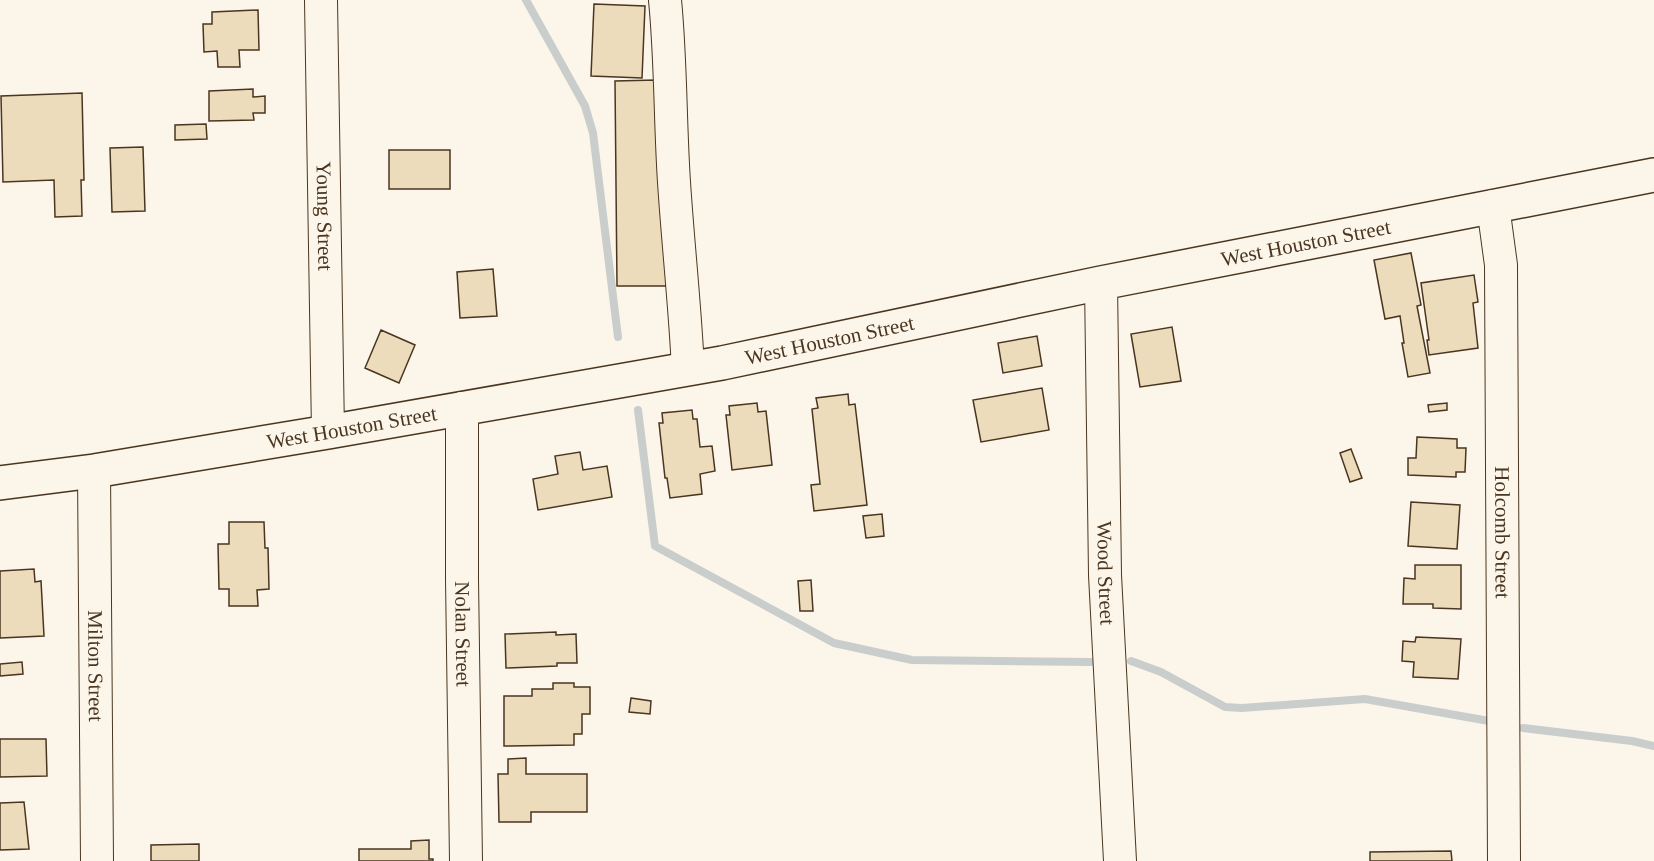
<svg xmlns="http://www.w3.org/2000/svg" width="1654" height="861" font-family="'Times New Roman',serif">
	<style>
		.lines { fill: none; stroke-linecap: round; stroke-linejoin: round }
		.stream { stroke: #c9cecd; stroke-width: 8 }
		.building { fill: #ecdcbc; stroke: #4a3520; stroke-width: 1.5 }
		.minor-casing { stroke: #4a3520; stroke-width: 34 }
		.major-casing { stroke: #4a3520; stroke-width: 36 }
		.minor { stroke: #fbf6e9; stroke-width: 32 }
		.major { stroke: #fbf6e9; stroke-width: 33 }
		.labels { text-anchor: middle; stroke-width: 4.5; stroke-linejoin: round; paint-order: stroke }
		.street-label { font-size: 21px; fill: #4a3520; stroke: #fbf6e9 }
	</style>
	<rect width="100%" height="100%" fill="#fbf6e9"/>
	<g class="lines">
		<path class="stream" d="M 526,0 L 585,106 L 593,133 L 618,337
			M 638,410 L 655,546 L 834,643 L 912,660 L 1091,662
			M 1131,661 L 1161,672 L 1225,707 L 1242,708 L 1365,699 L 1489,721
			M 1523,728 L 1632,741 L 1654,746"/>
	</g>
	<path class="building" d="M 594,4 L 645,6 L 642,78 L 591,76 Z
		M 258,10 L 259,50 L 239,50 L 240,67 L 218,67 L 217,51 L 204,52 L 203,24 L 212,24 L 212,12 Z
		M 656,80 L 664,101 L 666,286 L 617,286 L 615,81 Z
		M 253,89 L 253,97 L 265,96 L 265,113 L 253,113 L 254,120 L 209,121 L 209,91 Z
		M 82,93 L 84,180 L 81,180 L 82,216 L 55,217 L 54,180 L 3,182 L 1,96 Z
		M 206,124 L 207,139 L 175,140 L 175,125 Z
		M 143,147 L 145,211 L 112,212 L 110,148 Z
		M 389,150 L 450,150 L 450,189 L 389,189 Z
		M 1411,253 L 1421,305 L 1417,306 L 1430,373 L 1408,377 L 1402,343 L 1404,343 L 1400,316 L 1385,319 L 1374,260 Z
		M 493,269 L 497,316 L 460,318 L 457,272 Z
		M 1474,275 L 1478,302 L 1473,303 L 1478,348 L 1429,355 L 1427,340 L 1429,340 L 1421,283 Z
		M 1172,327 L 1181,381 L 1140,387 L 1131,334 Z
		M 381,330 L 415,345 L 399,383 L 365,368 Z
		M 1037,336 L 1042,366 L 1003,373 L 998,343 Z
		M 1042,388 L 1049,430 L 981,442 L 973,400 Z
		M 848,394 L 849,405 L 855,404 L 867,505 L 814,511 L 811,485 L 820,484 L 812,409 L 818,408 L 816,398 Z
		M 757,403 L 758,412 L 766,411 L 772,465 L 732,470 L 726,415 L 730,415 L 729,406 Z
		M 1447,403 L 1447,410 L 1429,412 L 1428,405 Z
		M 692,410 L 693,419 L 697,419 L 700,447 L 712,446 L 715,471 L 700,474 L 702,494 L 670,498 L 667,478 L 665,478 L 659,423 L 663,423 L 662,413 Z
		M 1417,437 L 1457,439 L 1457,448 L 1466,448 L 1465,472 L 1456,472 L 1456,477 L 1408,475 L 1408,458 L 1416,458 Z
		M 1351,449 L 1362,478 L 1350,482 L 1340,453 Z
		M 580,452 L 583,470 L 607,466 L 612,497 L 538,510 L 533,479 L 558,474 L 555,456 Z
		M 1411,502 L 1460,505 L 1457,549 L 1408,546 Z
		M 882,514 L 884,536 L 866,538 L 863,516 Z
		M 229,522 L 264,522 L 265,548 L 268,548 L 269,589 L 257,590 L 258,606 L 229,606 L 229,589 L 219,589 L 218,544 L 229,544 Z
		M 1415,565 L 1461,565 L 1461,609 L 1433,608 L 1433,604 L 1403,604 L 1404,578 L 1415,579 Z
		M 34,569 L 35,582 L 41,581 L 44,636 L 0,638 L 0,571 Z
		M 811,580 L 813,611 L 800,611 L 798,581 Z
		M 556,632 L 556,635 L 576,634 L 577,663 L 557,663 L 557,666 L 506,668 L 505,634 Z
		M 1416,637 L 1461,639 L 1458,679 L 1413,677 L 1414,662 L 1402,661 L 1403,641 L 1415,642 Z
		M 22,662 L 23,674 L 0,676 L 0,664 Z
		M 553,683 L 574,683 L 574,687 L 590,687 L 590,714 L 582,714 L 582,734 L 574,734 L 574,745 L 504,746 L 504,696 L 532,696 L 532,689 L 553,689 Z
		M 631,698 L 651,701 L 650,714 L 629,712 Z
		M 0,739 L 46,739 L 47,776 L 0,777 Z
		M 526,758 L 526,774 L 587,774 L 587,812 L 531,812 L 531,822 L 499,822 L 498,774 L 508,774 L 508,759 Z
		M 24,802 L 29,849 L 0,850 L 0,803 Z
		M 429,840 L 429,859 L 433,859 L 433,861 L 359,861 L 359,849 L 411,849 L 411,841 Z
		M 199,844 L 199,861 L 151,861 L 151,845 Z
		M 1451,851 L 1452,861 L 1370,861 L 1370,852 Z"/>
	<g class="lines">
		<defs>
			<g id="minor">
				<path id="s1" d="M 321,0 L 328,432"/>
				<path d="M 665,0 C 671,61 670,121 674,182 C 678,244 685,306 688,369"/>
				<path id="s2" d="M 1493,206 L 1501,265 L 1504,861"/>
				<path id="s3" d="M 1101,283 L 1105,575 L 1120,861"/>
				<path id="s4" d="M 462,408 L 462,579 L 466,861"/>
				<path id="s5" d="M 94,471 L 97,861"/>
			</g>
			<g id="major">
				<path id="s6" d="M 0,483 L 94,471 L 328,432 L 722,363 L 1101,283 L 1654,175"/>
			</g>
		</defs>
		<use href="#minor" class="minor-casing"/>
		<use href="#major" class="major-casing"/>
		<use href="#minor" class="minor"/>
		<use href="#major" class="major"/>
	</g>
	<g class="labels">
		<g class="street-label">
			<text dy="7" stroke="none"><textPath href="#s1" startOffset="216">Young Street</textPath></text>
			<text dy="7" stroke="none"><textPath href="#s6" startOffset="1328">West Houston Street</textPath></text>
			<text dy="7" stroke="none"><textPath href="#s6" startOffset="842">West Houston Street</textPath></text>
			<text dy="7" stroke="none"><textPath href="#s6" startOffset="356">West Houston Street</textPath></text>
			<text dy="7" stroke="none"><textPath href="#s2" startOffset="327">Holcomb Street</textPath></text>
			<text dy="7" stroke="none"><textPath href="#s3" startOffset="290">Wood Street</textPath></text>
			<text dy="7" stroke="none"><textPath href="#s4" startOffset="226">Nolan Street</textPath></text>
			<text dy="7" stroke="none"><textPath href="#s5" startOffset="195">Milton Street</textPath></text>
		</g>
	</g>
</svg>
